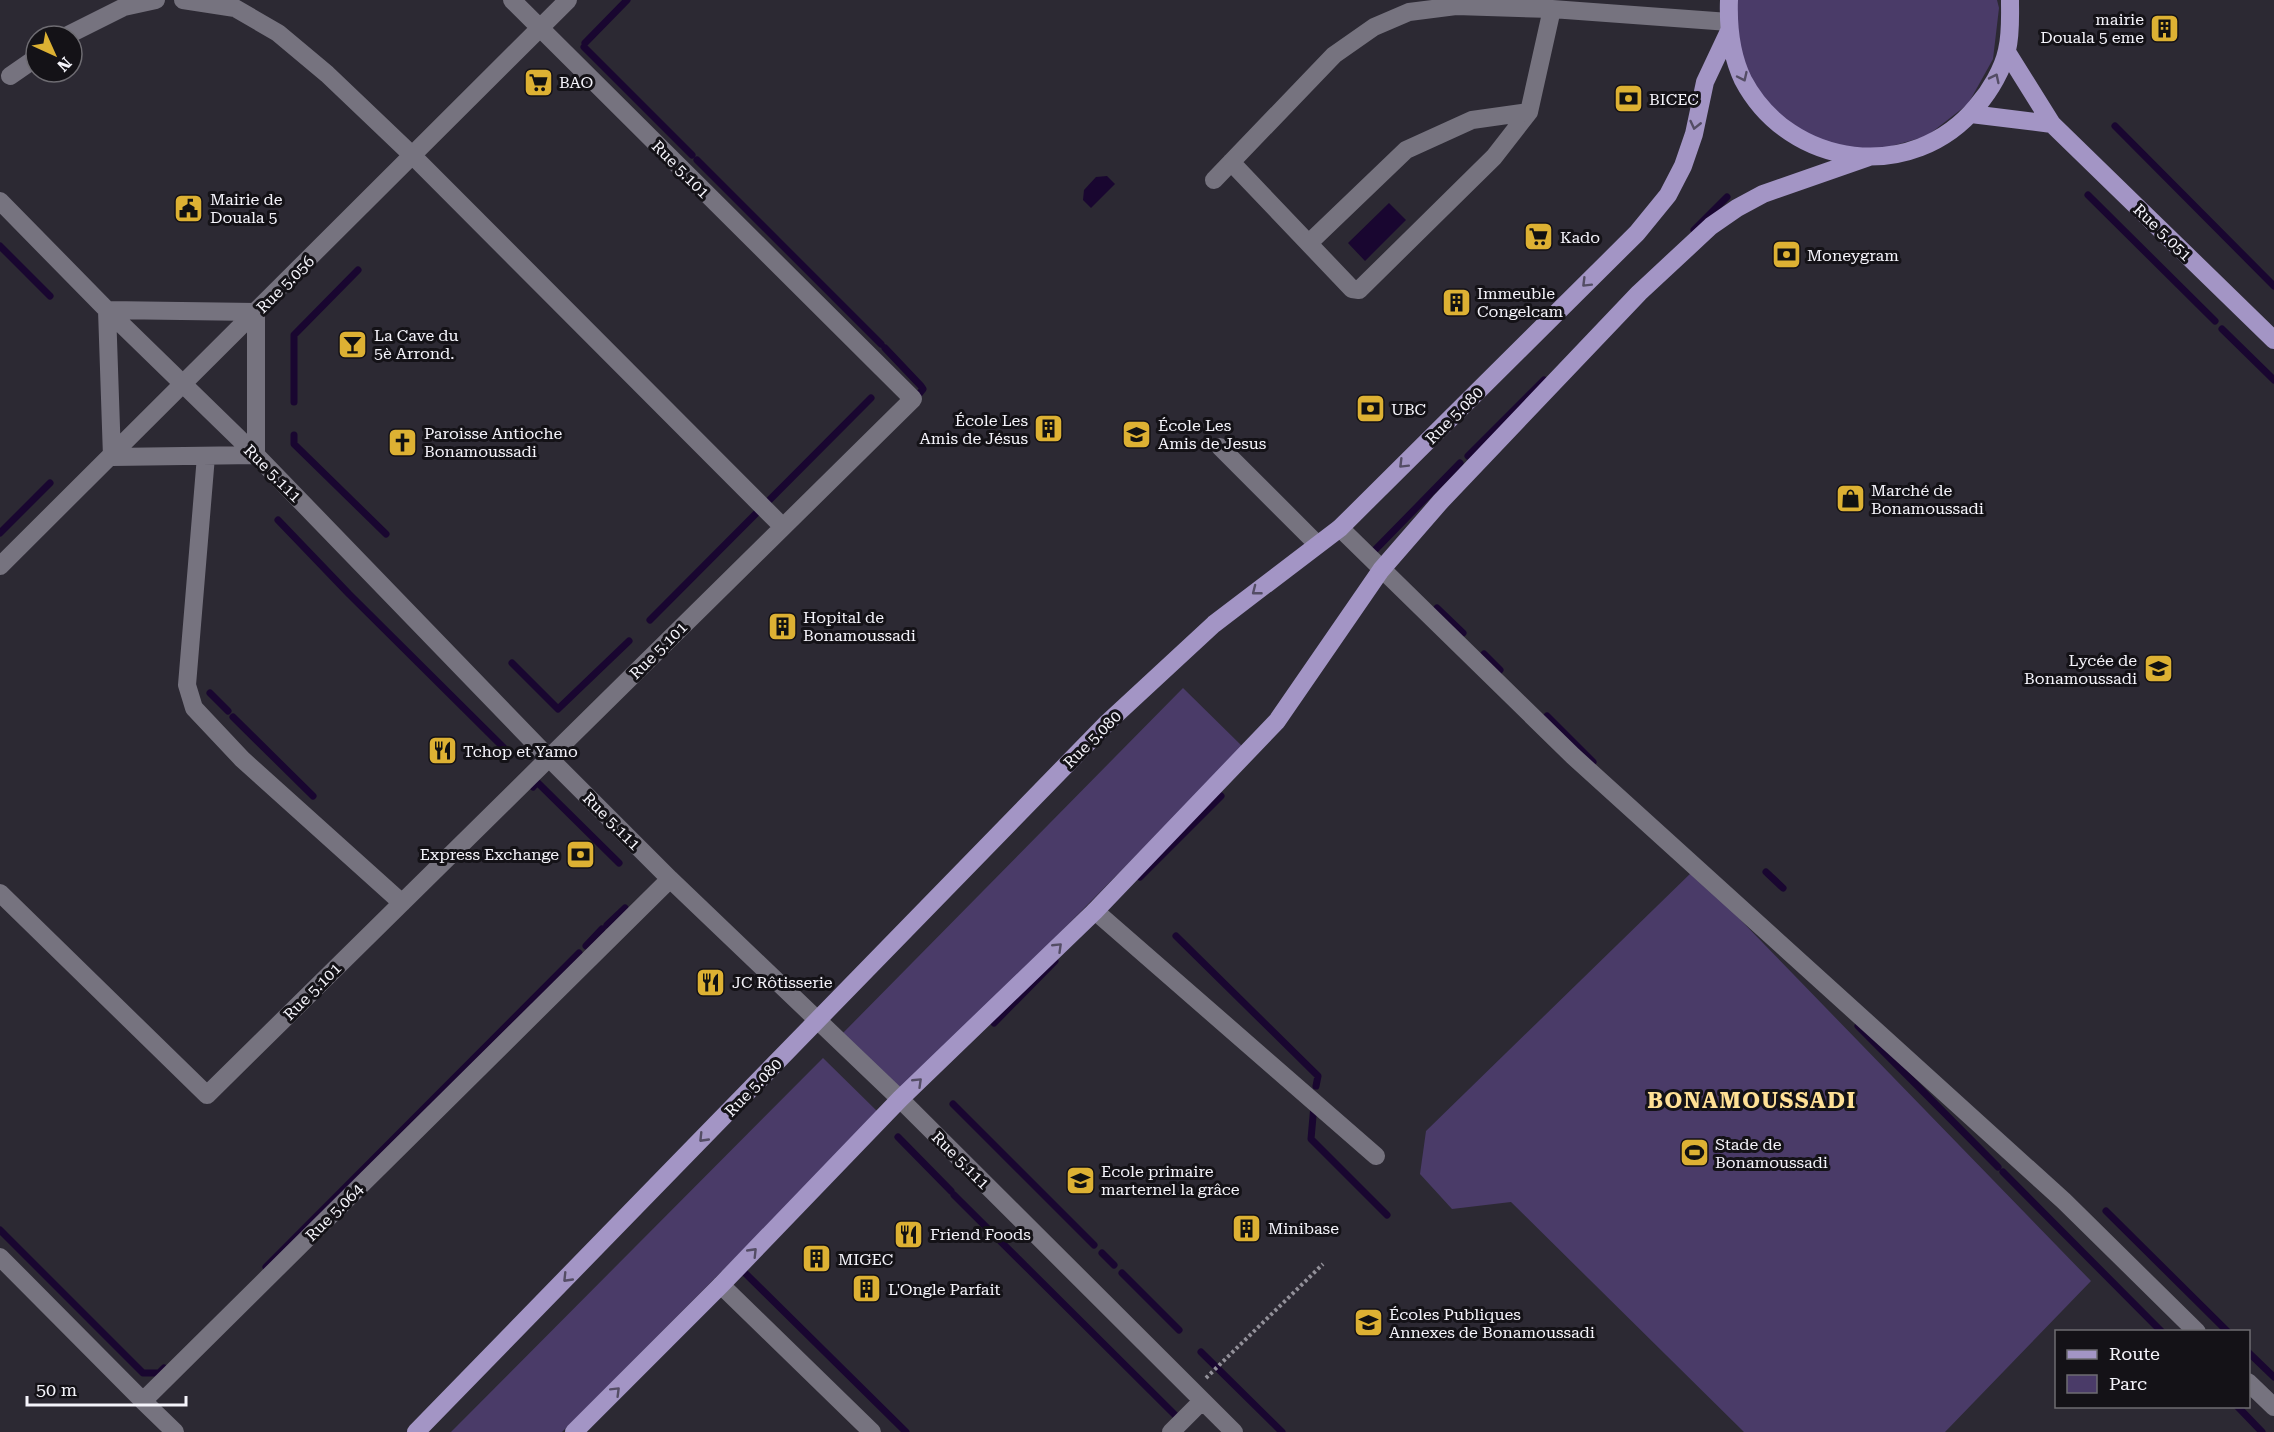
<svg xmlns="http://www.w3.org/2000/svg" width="2274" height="1432" font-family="'Roboto Serif',serif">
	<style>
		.green { fill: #4a3b68 }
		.water { fill: #190630 }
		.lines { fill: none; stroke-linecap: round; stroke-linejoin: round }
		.stream { stroke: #190630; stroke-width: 7 }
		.path { stroke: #93919a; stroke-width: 4; stroke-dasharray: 3 3; stroke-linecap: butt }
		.minor { stroke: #76737f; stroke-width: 18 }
		.major { stroke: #a395c5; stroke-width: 18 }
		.oneway { stroke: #544d65 }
		.labels { text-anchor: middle; stroke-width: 6; stroke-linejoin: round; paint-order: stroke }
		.poi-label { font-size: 16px; fill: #f5f4fb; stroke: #141217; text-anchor: start }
		.street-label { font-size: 16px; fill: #f5f4fb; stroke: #141217 }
		.district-label { font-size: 22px; font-weight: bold; letter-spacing: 1.5px; fill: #ffe095; stroke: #141217 }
	</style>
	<rect width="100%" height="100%" fill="#2c2933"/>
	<path class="green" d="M 1738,0 L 1997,0 L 1999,8 L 1993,59 L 1968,104 L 1927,136 L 1878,150 L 1827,145 L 1782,121 L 1750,82 L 1735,34 Z
		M 1183,688 L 1243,747 L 902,1093 L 842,1034 Z
		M 1693,871 L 2091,1281 L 1945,1432 L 1744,1432 L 1511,1202 L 1452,1209 L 1420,1174 L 1426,1131 Z
		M 823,1058 L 879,1113 L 562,1432 L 451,1432 Z"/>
	<path class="water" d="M 1107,176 L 1115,184 L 1091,208 L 1083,200 L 1084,190 L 1096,177 Z
		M 1389,203 L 1406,220 L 1365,261 L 1348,243 Z"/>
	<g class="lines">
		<path class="stream" d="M 585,43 L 627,0
			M 584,47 L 692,155
			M 2115,126 L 2274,286
			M 697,160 L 881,344
			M 2088,195 L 2215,321
			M 1694,230 L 1727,197
			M 0,246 L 50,296
			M 2222,329 L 2274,380
			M 885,348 L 921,386 L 923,389 L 915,399
			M 294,402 L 294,335 L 358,270
			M 294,435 L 294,444 L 386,534
			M 1468,456 L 1544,380
			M 278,520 L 349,594 L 508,752
			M 0,533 L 50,483
			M 1373,552 L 1460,463
			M 1437,608 L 1463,633
			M 650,620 L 871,398
			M 1484,654 L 1500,670
			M 512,663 L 558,709 L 629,641
			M 210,693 L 228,711
			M 1547,716 L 1593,762
			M 233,717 L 313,796
			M 533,787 L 537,782 L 619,863
			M 1766,872 L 1783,888
			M 1140,877 L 1221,796
			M 607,925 L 625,908
			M 1176,936 L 1318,1076 L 1316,1086
			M 586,946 L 602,929
			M 994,1023 L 1055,961
			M 1858,1026 L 1998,1167
			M 953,1104 L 1094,1245
			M 1314,1105 L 1311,1139 L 1387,1215
			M 898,1137 L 951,1191
			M 2003,1172 L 2162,1332
			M 954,1195 L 1176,1416
			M 2106,1211 L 2228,1332
			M 0,1230 L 143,1373 L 159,1373 L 164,1368
			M 1102,1253 L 1114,1265
			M 266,1267 L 579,953
			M 745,1273 L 906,1432
			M 1122,1273 L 1179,1330
			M 1201,1352 L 1282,1432
			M 2248,1352 L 2274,1377
			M 2237,1406 L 2262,1432"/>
		<path class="path" d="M 1206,1378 L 1323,1264"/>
		<path class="minor" d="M 183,0 L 235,8 L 278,33 L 327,74 L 413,156 L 783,527
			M 66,36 L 124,7 L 156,0
			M 10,76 L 36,58
			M 1231,162 L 1352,289 L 1359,290 L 1494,157 L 1529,112 L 1552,9
			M 1214,180 L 1334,55 L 1374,27 L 1409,12 L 1456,6 L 1552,9 L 1729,22
			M 0,201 L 107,310 L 256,455 L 549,758 L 670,879 L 900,1099 L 1234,1432
			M 1309,243 L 1406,150 L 1472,120 L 1529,112
			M 107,310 L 256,312 L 256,455 L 112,457 Z
			M 1220,447 L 1317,544
			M 206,456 L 187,685 L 194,708 L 242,759 L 402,903
			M 1340,528 L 1573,756 L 2064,1201 L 2197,1332
			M 0,566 L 568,0
			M 0,893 L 207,1095 L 913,399 L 512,0
			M 1095,911 L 1376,1156
			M 0,1257 L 143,1401 L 670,879
			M 721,1285 L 872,1432
			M 2248,1382 L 2274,1407
			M 143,1401 L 175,1432
			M 1171,1432 L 1202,1401"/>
		<path class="major" d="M 1729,0 C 1728,27 1731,55 1743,80 C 1790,169 1913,184 1977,106 C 1990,91 2003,69 2007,50 C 2011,34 2010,17 2010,0
			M 2007,52 L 2052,124 L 2274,340
			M 1971,114 L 2052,124
			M 416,1432 L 1107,723 L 1214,624 L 1340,528 L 1637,233 L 1668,195 L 1683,166 L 1694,134 L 1705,82 L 1729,31
			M 574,1432 L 721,1285 L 900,1099 L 1095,911 L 1277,721 L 1381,570 L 1441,501 L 1639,293 L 1711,226 L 1737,208 L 1763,194 L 1869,157"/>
	</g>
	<defs><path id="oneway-chevron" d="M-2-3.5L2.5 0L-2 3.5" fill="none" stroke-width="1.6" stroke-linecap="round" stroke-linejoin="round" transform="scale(1.5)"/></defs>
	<g class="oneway">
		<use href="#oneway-chevron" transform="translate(1743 77) rotate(65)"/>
		<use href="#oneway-chevron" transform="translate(1995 78) rotate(-64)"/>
		<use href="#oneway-chevron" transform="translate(1695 125) rotate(103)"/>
		<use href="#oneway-chevron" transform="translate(1586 283) rotate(135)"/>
		<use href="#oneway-chevron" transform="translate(1403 464) rotate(135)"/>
		<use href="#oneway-chevron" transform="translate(1256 591) rotate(142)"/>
		<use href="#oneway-chevron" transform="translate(1058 947) rotate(-44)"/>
		<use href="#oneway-chevron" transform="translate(918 1082) rotate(-44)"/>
		<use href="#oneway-chevron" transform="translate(703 1138) rotate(134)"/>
		<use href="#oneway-chevron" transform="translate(753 1252) rotate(-46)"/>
		<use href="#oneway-chevron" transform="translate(567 1278) rotate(134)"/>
		<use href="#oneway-chevron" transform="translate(616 1391) rotate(-45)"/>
	</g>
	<defs>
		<symbol id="building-square" viewBox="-11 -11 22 22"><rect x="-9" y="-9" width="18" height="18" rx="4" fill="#ddb133" stroke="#141217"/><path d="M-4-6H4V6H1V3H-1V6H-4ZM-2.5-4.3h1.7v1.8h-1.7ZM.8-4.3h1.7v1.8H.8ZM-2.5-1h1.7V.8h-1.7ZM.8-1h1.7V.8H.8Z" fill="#111"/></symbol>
		<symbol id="supermarket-square" viewBox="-11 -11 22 22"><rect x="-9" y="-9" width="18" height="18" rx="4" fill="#ddb133" stroke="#141217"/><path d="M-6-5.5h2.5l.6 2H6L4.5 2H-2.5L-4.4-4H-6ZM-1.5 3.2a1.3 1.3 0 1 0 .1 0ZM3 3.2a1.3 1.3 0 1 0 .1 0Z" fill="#111"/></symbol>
		<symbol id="bank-square" viewBox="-11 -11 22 22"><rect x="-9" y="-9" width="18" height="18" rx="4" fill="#ddb133" stroke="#141217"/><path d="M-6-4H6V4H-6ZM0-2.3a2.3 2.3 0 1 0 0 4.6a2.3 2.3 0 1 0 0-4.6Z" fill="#111"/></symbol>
		<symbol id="civic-square" viewBox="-11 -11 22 22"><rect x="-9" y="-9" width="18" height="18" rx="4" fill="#ddb133" stroke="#141217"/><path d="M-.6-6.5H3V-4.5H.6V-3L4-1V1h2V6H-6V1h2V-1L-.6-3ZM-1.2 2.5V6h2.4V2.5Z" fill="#111"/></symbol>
		<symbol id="bar-square" viewBox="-11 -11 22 22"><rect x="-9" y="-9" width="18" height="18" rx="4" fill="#ddb133" stroke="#141217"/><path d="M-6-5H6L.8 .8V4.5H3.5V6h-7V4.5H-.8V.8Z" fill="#111"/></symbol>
		<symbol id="school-square" viewBox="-11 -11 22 22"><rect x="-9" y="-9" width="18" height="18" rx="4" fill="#ddb133" stroke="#141217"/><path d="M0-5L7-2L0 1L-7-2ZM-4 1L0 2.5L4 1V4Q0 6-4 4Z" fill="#111"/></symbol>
		<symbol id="church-square" viewBox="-11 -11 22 22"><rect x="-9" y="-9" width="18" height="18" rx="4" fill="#ddb133" stroke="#141217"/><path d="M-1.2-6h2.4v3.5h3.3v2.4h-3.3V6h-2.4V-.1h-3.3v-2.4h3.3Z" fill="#111"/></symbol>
		<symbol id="shop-square" viewBox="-11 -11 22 22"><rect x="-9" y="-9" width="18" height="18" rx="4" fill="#ddb133" stroke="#141217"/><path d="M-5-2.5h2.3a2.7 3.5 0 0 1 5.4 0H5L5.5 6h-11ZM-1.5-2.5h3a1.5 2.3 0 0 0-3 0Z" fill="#111"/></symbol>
		<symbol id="restaurant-square" viewBox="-11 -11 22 22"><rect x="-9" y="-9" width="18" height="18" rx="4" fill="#ddb133" stroke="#141217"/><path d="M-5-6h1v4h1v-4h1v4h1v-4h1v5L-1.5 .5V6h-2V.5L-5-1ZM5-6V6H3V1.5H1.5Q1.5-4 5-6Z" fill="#111"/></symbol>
		<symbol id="stadium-square" viewBox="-11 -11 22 22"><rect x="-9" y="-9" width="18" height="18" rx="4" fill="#ddb133" stroke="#141217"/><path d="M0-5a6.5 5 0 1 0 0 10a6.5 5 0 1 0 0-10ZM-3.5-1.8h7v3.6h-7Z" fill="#111"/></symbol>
	</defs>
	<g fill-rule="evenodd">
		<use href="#building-square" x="2148" y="12" width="33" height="33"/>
		<use href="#supermarket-square" x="522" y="66" width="33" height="33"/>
		<use href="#bank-square" x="1612" y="82" width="33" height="33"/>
		<use href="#civic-square" x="172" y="192" width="33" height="33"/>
		<use href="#supermarket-square" x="1522" y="220" width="33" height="33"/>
		<use href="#bank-square" x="1770" y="238" width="33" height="33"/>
		<use href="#building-square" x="1440" y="286" width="33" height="33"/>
		<use href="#bar-square" x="336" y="328" width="33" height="33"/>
		<use href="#bank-square" x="1354" y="392" width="33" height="33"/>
		<use href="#building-square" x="1032" y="412" width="33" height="33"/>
		<use href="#school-square" x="1120" y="418" width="33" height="33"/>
		<use href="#church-square" x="386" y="426" width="33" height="33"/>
		<use href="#shop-square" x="1834" y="482" width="33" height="33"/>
		<use href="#building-square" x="766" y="610" width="33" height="33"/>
		<use href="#school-square" x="2142" y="652" width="33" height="33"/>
		<use href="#restaurant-square" x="426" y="734" width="33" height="33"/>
		<use href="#bank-square" x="564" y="838" width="33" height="33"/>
		<use href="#restaurant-square" x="694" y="966" width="33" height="33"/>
		<use href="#stadium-square" x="1678" y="1136" width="33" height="33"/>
		<use href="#school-square" x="1064" y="1164" width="33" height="33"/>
		<use href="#building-square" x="1230" y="1212" width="33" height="33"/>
		<use href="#restaurant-square" x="892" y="1218" width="33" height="33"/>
		<use href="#building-square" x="800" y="1242" width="33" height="33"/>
		<use href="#building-square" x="850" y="1272" width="33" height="33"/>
		<use href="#school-square" x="1352" y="1306" width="33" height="33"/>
	</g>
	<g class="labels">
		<g class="poi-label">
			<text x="2144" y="25" text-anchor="end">mairie<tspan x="2144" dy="18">Douala 5 eme</tspan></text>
			<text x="559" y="88">BAO</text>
			<text x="1649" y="105">BICEC</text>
			<text x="210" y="205">Mairie de<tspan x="210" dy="18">Douala 5</tspan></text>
			<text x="1560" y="243">Kado</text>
			<text x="1807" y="261">Moneygram</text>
			<text x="1477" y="299">Immeuble<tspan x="1477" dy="18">Congelcam</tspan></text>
			<text x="374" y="341">La Cave du<tspan x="374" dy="18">5è Arrond.</tspan></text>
			<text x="1391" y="415">UBC</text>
			<text x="1028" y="426" text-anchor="end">École Les<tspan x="1028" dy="18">Amis de Jésus</tspan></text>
			<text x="1158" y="431">École Les<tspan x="1158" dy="18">Amis de Jesus</tspan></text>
			<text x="424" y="439">Paroisse Antioche<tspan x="424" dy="18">Bonamoussadi</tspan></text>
			<text x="1871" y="496">Marché de<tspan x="1871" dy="18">Bonamoussadi</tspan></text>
			<text x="803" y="623">Hopital de<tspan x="803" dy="18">Bonamoussadi</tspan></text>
			<text x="2137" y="666" text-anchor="end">Lycée de<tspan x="2137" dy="18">Bonamoussadi</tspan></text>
			<text x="463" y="757">Tchop et Yamo</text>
			<text x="559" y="860" text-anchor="end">Express Exchange</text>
			<text x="732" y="988">JC Rôtisserie</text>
			<text x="1715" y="1150">Stade de<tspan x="1715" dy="18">Bonamoussadi</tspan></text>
			<text x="1101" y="1177">Ecole primaire<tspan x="1101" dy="18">marternel la grâce</tspan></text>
			<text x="1268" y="1234">Minibase</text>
			<text x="930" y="1240">Friend Foods</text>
			<text x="838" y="1265">MIGEC</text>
			<text x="888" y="1295">L'Ongle Parfait</text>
			<text x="1389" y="1320">Écoles Publiques<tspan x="1389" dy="18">Annexes de Bonamoussadi</tspan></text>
		</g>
		<g class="street-label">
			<text transform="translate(681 169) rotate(45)" y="6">Rue 5.101</text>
			<text transform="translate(2163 232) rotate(44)" y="6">Rue 5.051</text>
			<text transform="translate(285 284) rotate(-45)" y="6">Rue 5.056</text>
			<text transform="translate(1454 415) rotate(-45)" y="6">Rue 5.080</text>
			<text transform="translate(273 473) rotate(45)" y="6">Rue 5.111</text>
			<text transform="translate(658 650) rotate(-45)" y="6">Rue 5.101</text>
			<text transform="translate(1092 739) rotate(-45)" y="6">Rue 5.080</text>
			<text transform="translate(612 821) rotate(45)" y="6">Rue 5.111</text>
			<text transform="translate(312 991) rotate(-45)" y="6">Rue 5.101</text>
			<text transform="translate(753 1087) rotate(-46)" y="6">Rue 5.080</text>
			<text transform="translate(961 1160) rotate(45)" y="6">Rue 5.111</text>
			<text transform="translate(334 1212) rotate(-45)" y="6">Rue 5.064</text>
		</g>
		<g class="district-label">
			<text x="1752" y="1108">BONAMOUSSADI</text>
		</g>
	</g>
	<rect x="2055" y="1330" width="195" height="78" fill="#141217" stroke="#6e6c72" stroke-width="1.5"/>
	<rect x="2067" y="1350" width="30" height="9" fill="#a395c5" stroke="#6e6c72" stroke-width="1.5"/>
	<text x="2109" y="1360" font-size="18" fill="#f5f4fb">Route</text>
	<rect x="2067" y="1375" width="30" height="18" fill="#4a3b68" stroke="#6e6c72" stroke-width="1.5"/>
	<text x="2109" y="1390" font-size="18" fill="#f5f4fb">Parc</text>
	<g transform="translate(54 54) rotate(135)"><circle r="28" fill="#141217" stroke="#6e6c72" stroke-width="1.5"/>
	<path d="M0-4.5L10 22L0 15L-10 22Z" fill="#ddb133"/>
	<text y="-9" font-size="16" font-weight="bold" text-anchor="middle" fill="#f5f4fb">N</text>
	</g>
	<path d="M27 1396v9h159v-9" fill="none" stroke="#f5f4fb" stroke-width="3"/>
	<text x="36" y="1396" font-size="18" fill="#f5f4fb" stroke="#141217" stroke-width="4.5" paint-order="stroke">50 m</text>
</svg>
